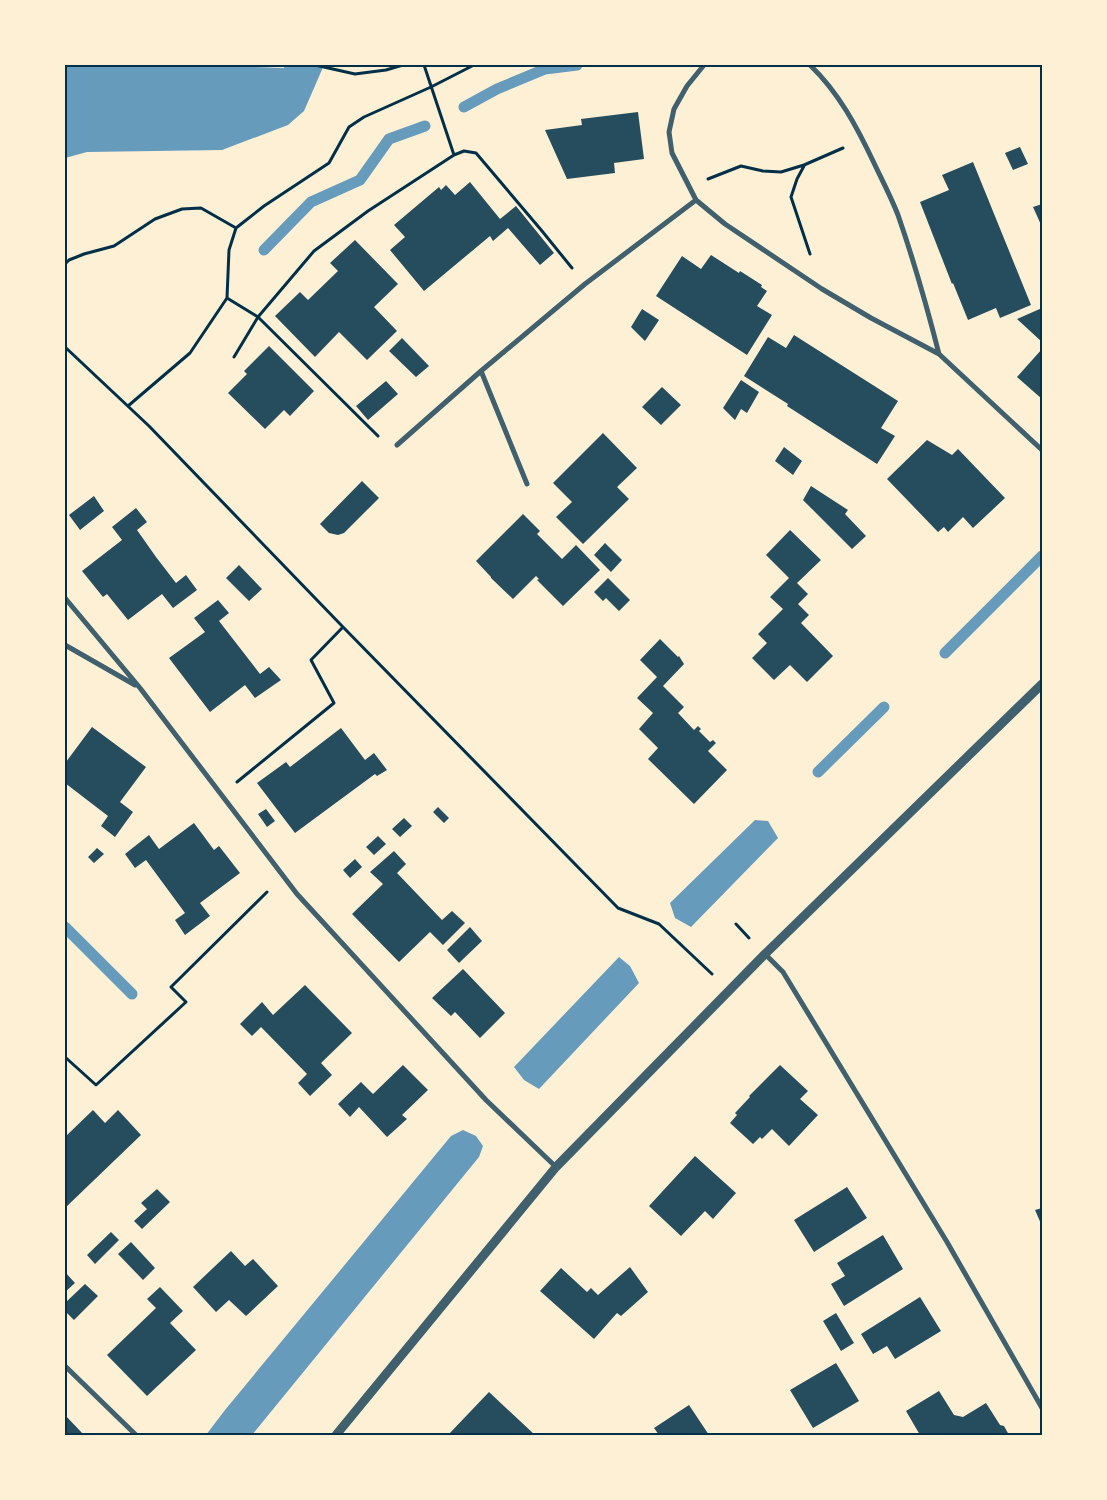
<svg xmlns="http://www.w3.org/2000/svg" width="1107" height="1500" font-family="'Exo 2',sans-serif">
	<style>
		.water { fill: #669bbc }
		.lines { fill: none; stroke-linecap: round; stroke-linejoin: round }
		.stream { stroke: #669bbc; stroke-width: 11 }
		.building { fill: #264d5e }
		.path { stroke: #003049; stroke-width: 3 }
		.minor { stroke: #3f606c; stroke-width: 5 }
		.tertiary { stroke: #3f606c; stroke-width: 9 }
		.neatline { fill: none; stroke: #003049; stroke-width: 2 }
	</style>
	<rect width="100%" height="100%" fill="#fdf0d5"/>
	<path class="water" d="M 65,65 L 250,65 L 255,67 L 284,68 L 285,65 L 324,65 L 304,111 L 288,125 L 222,150 L 87,152 L 65,158 Z
		M 755,820 L 768,821 L 778,838 L 691,927 L 675,918 L 670,903 Z
		M 619,957 L 630,966 L 639,983 L 539,1089 L 524,1080 L 514,1067 Z
		M 463,1130 L 476,1136 L 483,1146 L 479,1157 L 252,1435 L 206,1435 L 225,1410 L 451,1136 Z"/>
	<g class="lines">
		<path class="stream" d="M 464,107 L 497,89 L 545,69 L 577,65
			M 264,250 L 311,202 L 360,180 L 389,139 L 425,126
			M 945,653 L 1042,556
			M 818,772 L 884,707
			M 65,927 L 132,994"/>
	</g>
	<path class="building" d="M 638,112 L 644,159 L 614,163 L 615,173 L 567,179 L 545,130 L 582,125 L 581,119 Z
		M 1020,147 L 1028,164 L 1013,170 L 1005,153 Z
		M 973,162 L 1031,305 L 1000,318 L 996,308 L 968,320 L 953,283 L 952,284 L 920,202 L 949,190 L 942,175 Z
		M 470,182 L 500,219 L 516,206 L 554,253 L 540,265 L 508,228 L 493,241 L 490,236 L 424,291 L 390,250 L 405,237 L 394,225 L 439,187 L 441,190 L 446,185 L 455,195 Z
		M 1042,204 L 1042,227 L 1033,207 Z
		M 355,240 L 398,284 L 374,307 L 397,331 L 367,360 L 339,332 L 315,357 L 275,316 L 300,292 L 308,300 L 338,271 L 330,263 Z
		M 711,255 L 739,273 L 740,271 L 762,285 L 761,287 L 767,291 L 757,306 L 772,315 L 747,355 L 656,296 L 682,256 L 701,269 Z
		M 1042,308 L 1042,342 L 1017,319 Z
		M 642,309 L 659,320 L 645,341 L 631,327 Z
		M 794,335 L 898,401 L 881,428 L 895,436 L 877,464 L 787,406 L 788,404 L 744,376 L 768,337 L 786,348 Z
		M 402,338 L 429,366 L 416,377 L 389,351 Z
		M 269,346 L 314,391 L 290,416 L 284,410 L 265,429 L 228,393 L 247,374 L 244,371 Z
		M 1042,349 L 1042,399 L 1017,377 Z
		M 741,380 L 759,392 L 747,413 L 741,409 L 735,420 L 723,408 Z
		M 386,381 L 398,394 L 368,420 L 356,406 Z
		M 662,387 L 681,405 L 661,425 L 642,407 Z
		M 603,433 L 637,468 L 617,487 L 629,499 L 583,544 L 556,517 L 572,502 L 553,483 Z
		M 927,440 L 952,455 L 958,449 L 1005,498 L 973,528 L 963,517 L 948,532 L 944,527 L 938,532 L 887,479 Z
		M 784,447 L 802,461 L 793,475 L 775,461 Z
		M 362,481 L 379,498 L 344,533 L 338,535 L 329,533 L 320,524 Z
		M 811,486 L 848,510 L 845,514 L 866,536 L 852,549 L 803,500 Z
		M 94,496 L 104,511 L 80,530 L 69,515 Z
		M 136,508 L 147,522 L 137,530 L 156,557 L 176,583 L 186,575 L 197,590 L 173,608 L 162,594 L 128,620 L 107,594 L 103,597 L 82,571 L 122,540 L 112,527 Z
		M 523,514 L 540,531 L 537,534 L 562,559 L 576,545 L 600,570 L 563,606 L 537,580 L 539,579 L 536,576 L 513,599 L 491,578 L 491,577 L 476,561 Z
		M 790,530 L 821,560 L 797,583 L 808,594 L 798,604 L 809,615 L 801,623 L 833,656 L 807,682 L 790,665 L 774,680 L 752,658 L 767,643 L 758,634 L 783,609 L 770,597 L 789,578 L 766,555 Z
		M 605,543 L 622,560 L 611,572 L 594,555 Z
		M 239,565 L 262,589 L 249,601 L 226,578 Z
		M 608,578 L 630,600 L 619,611 L 606,598 L 603,601 L 594,592 Z
		M 218,600 L 229,613 L 219,621 L 260,674 L 269,667 L 281,680 L 255,698 L 245,685 L 210,712 L 169,658 L 205,632 L 194,618 Z
		M 660,639 L 678,657 L 679,656 L 684,664 L 663,686 L 684,707 L 678,713 L 694,730 L 698,726 L 701,729 L 699,731 L 710,742 L 713,740 L 716,743 L 708,751 L 727,770 L 694,804 L 648,759 L 658,748 L 639,729 L 653,713 L 637,698 L 657,677 L 640,660 Z
		M 92,727 L 146,767 L 120,802 L 133,812 L 115,837 L 101,826 L 108,816 L 65,783 L 65,761 L 66,762 Z
		M 341,728 L 365,760 L 374,753 L 387,770 L 377,776 L 375,774 L 295,833 L 257,783 L 286,762 L 290,767 Z
		M 438,807 L 449,818 L 444,823 L 433,812 Z
		M 266,809 L 275,821 L 267,827 L 258,814 Z
		M 404,818 L 412,826 L 400,837 L 392,829 Z
		M 194,823 L 214,850 L 219,846 L 240,873 L 200,903 L 210,916 L 185,935 L 175,920 L 185,913 L 146,860 L 135,868 L 125,854 L 149,835 L 159,849 Z
		M 378,836 L 386,844 L 374,855 L 366,847 Z
		M 97,848 L 104,854 L 94,863 L 88,857 Z
		M 394,851 L 406,864 L 397,873 L 442,920 L 452,911 L 465,923 L 443,945 L 430,932 L 399,962 L 352,914 L 383,884 L 370,872 Z
		M 355,859 L 362,867 L 350,878 L 343,870 Z
		M 470,927 L 482,941 L 459,963 L 447,950 Z
		M 463,969 L 505,1013 L 480,1038 L 455,1012 L 451,1016 L 432,998 Z
		M 305,985 L 352,1033 L 321,1063 L 332,1075 L 310,1096 L 298,1083 L 307,1074 L 261,1027 L 252,1036 L 240,1024 L 262,1002 L 273,1015 Z
		M 403,1065 L 428,1090 L 402,1115 L 407,1119 L 387,1137 L 359,1107 L 350,1117 L 338,1104 L 361,1082 L 373,1094 Z
		M 780,1065 L 808,1091 L 800,1099 L 818,1115 L 789,1146 L 772,1129 L 762,1139 L 760,1137 L 753,1144 L 730,1123 L 737,1115 L 735,1113 L 750,1097 L 749,1096 Z
		M 93,1110 L 105,1123 L 118,1110 L 141,1135 L 65,1208 L 65,1137 Z
		M 695,1156 L 736,1193 L 713,1219 L 705,1211 L 681,1236 L 649,1206 Z
		M 847,1187 L 867,1218 L 814,1252 L 794,1220 Z
		M 157,1189 L 170,1202 L 142,1229 L 134,1221 L 147,1209 L 141,1203 Z
		M 1042,1208 L 1042,1226 L 1035,1210 Z
		M 111,1232 L 119,1240 L 95,1264 L 87,1255 Z
		M 883,1235 L 903,1269 L 844,1306 L 831,1284 L 845,1276 L 837,1263 Z
		M 131,1242 L 155,1268 L 143,1280 L 118,1254 Z
		M 231,1251 L 245,1266 L 253,1259 L 278,1286 L 246,1316 L 229,1300 L 216,1312 L 193,1287 Z
		M 630,1267 L 648,1292 L 621,1316 L 617,1313 L 594,1339 L 540,1291 L 561,1268 L 587,1292 L 591,1288 L 598,1295 Z
		M 65,1272 L 75,1283 L 65,1292 Z
		M 85,1284 L 98,1296 L 74,1320 L 65,1311 L 65,1303 Z
		M 160,1287 L 183,1311 L 170,1323 L 196,1350 L 147,1396 L 107,1355 L 156,1308 L 147,1299 Z
		M 920,1297 L 941,1331 L 895,1359 L 887,1346 L 873,1354 L 861,1334 Z
		M 836,1313 L 854,1343 L 841,1351 L 823,1321 Z
		M 836,1363 L 859,1401 L 813,1428 L 790,1390 Z
		M 939,1391 L 954,1415 L 963,1417 L 986,1403 L 1000,1425 L 1004,1426 L 1009,1435 L 920,1435 L 906,1411 Z
		M 489,1392 L 535,1435 L 448,1435 Z
		M 689,1405 L 709,1435 L 659,1435 L 654,1428 Z
		M 65,1415 L 83,1434 L 82,1435 L 65,1435 Z"/>
	<g class="lines">
		<path class="path" d="M 315,65 L 355,74 L 386,70 L 403,65
			M 424,65 L 454,155
			M 804,166 L 797,179 L 791,197 L 810,254
			M 708,179 L 741,166 L 763,171 L 781,172 L 804,165 L 843,148
			M 236,228 L 229,250 L 227,298 L 258,317 L 378,436
			M 65,264 L 69,260 L 84,254 L 114,246 L 155,219 L 182,209 L 201,208 L 236,228 L 264,206 L 329,163 L 349,127 L 364,117 L 431,87 L 474,65
			M 65,347 L 149,426 L 343,627 L 618,908 L 659,924 L 712,974
			M 234,357 L 258,317 L 314,251 L 368,211 L 454,155 L 464,151 L 476,153 L 542,231 L 572,268
			M 128,406 L 190,353 L 227,298
			M 237,782 L 334,703 L 311,660 L 343,627
			M 736,924 L 749,938
			M 65,1057 L 96,1085 L 186,1002 L 171,987 L 267,892"/>
		<path class="minor" d="M 704,65 L 687,86 L 674,109 L 669,132 L 672,153 L 696,200 L 725,224 L 822,289 L 871,318 L 939,354 L 1042,450
			M 810,65 C 839,93 857,127 874,163 C 882,180 891,197 898,215 C 914,261 927,307 939,354
			M 481,371 L 527,484
			M 397,445 L 481,371 L 585,284 L 696,200
			M 65,598 L 140,688 L 297,894 L 486,1100 L 556,1167
			M 65,645 L 135,685
			M 765,954 L 783,972 L 947,1242 L 1042,1408
			M 65,1366 L 136,1435"/>
		<path class="tertiary" d="M 336,1435 L 556,1167 L 765,954 L 1042,684"/>
	</g>
	<rect width="1107" height="1500" fill="none" stroke="#fdf0d5" stroke-width="132"/>
	<rect x="66" y="66" width="975" height="1368" class="neatline"/>
</svg>
